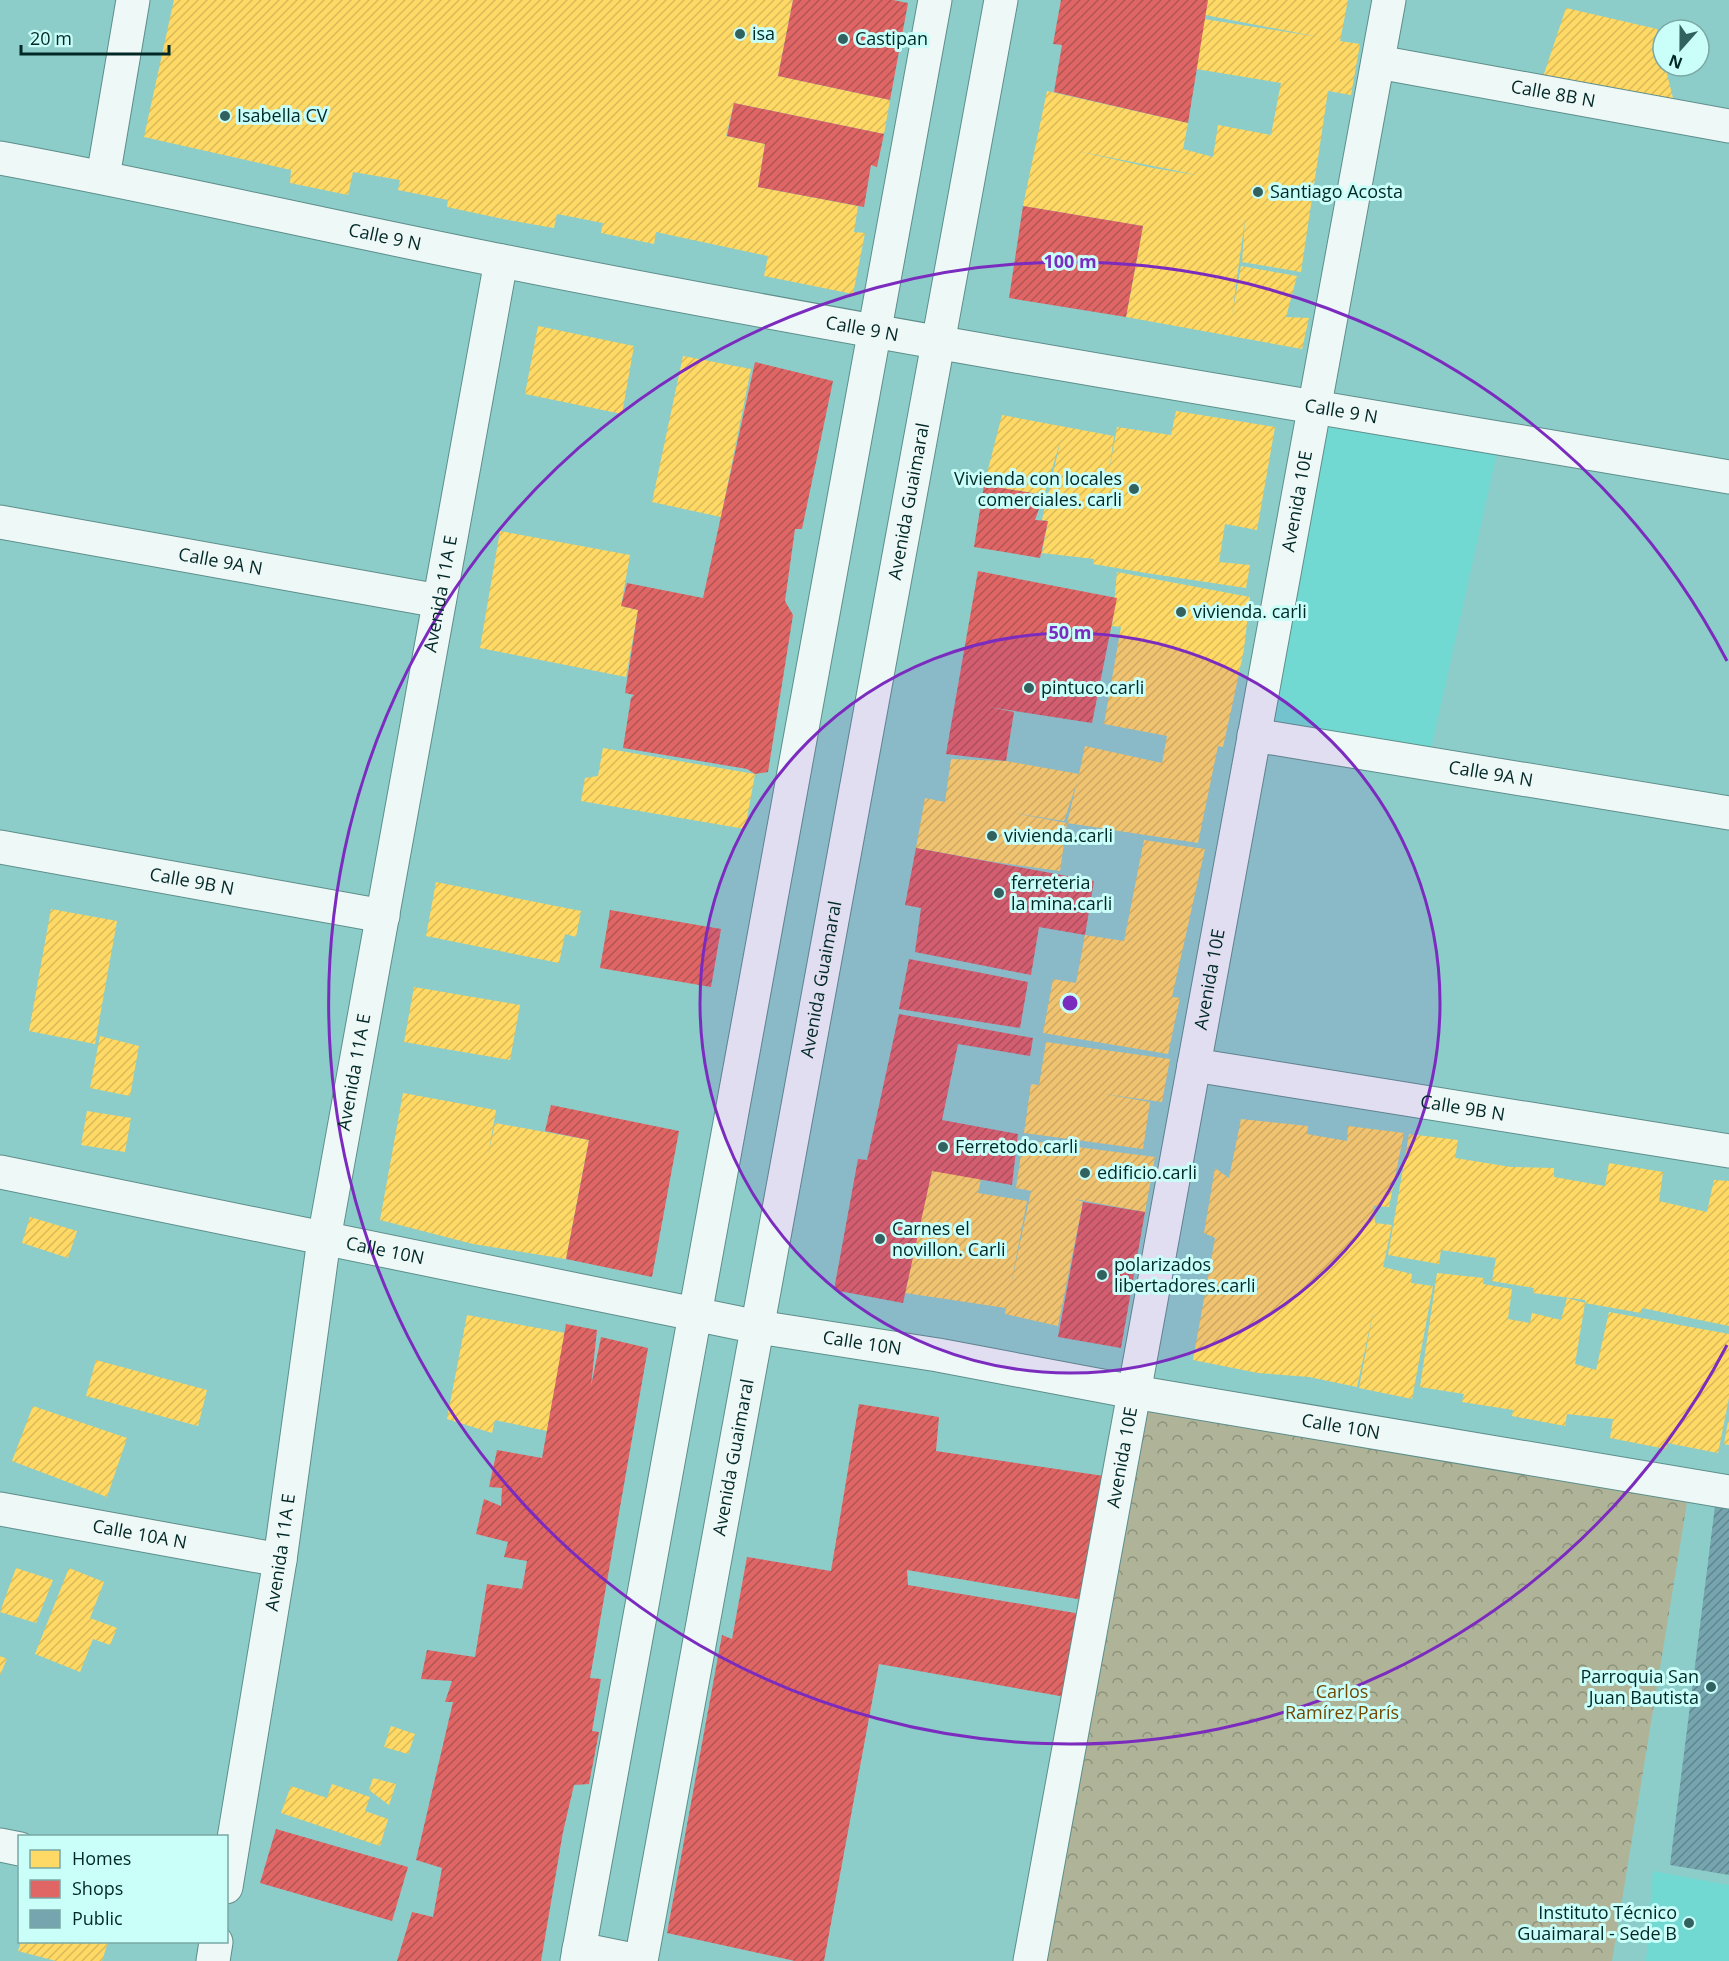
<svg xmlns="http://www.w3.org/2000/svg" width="1729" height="1961" font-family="'Open Sans',sans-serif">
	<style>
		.built { fill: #72d9d2 }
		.forest { fill: url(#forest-crowns) }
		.homes { fill: url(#homes-hatch); fill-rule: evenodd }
		.shops { fill: url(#shops-hatch) }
		.public { fill: url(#public-hatch) }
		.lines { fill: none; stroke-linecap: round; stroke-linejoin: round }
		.minor-casing { stroke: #5d8e8b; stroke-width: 35 }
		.minor { stroke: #eef8f7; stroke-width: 33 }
		.ring { fill: none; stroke: #7b2cbf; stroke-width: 3 }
		.poi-dot { fill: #31625f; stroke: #c9fef9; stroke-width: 2 }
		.labels { text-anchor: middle; stroke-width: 6; stroke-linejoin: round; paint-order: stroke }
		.poi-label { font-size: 18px; fill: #002826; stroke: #c9fef9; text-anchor: start }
		.street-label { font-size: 18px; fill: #002826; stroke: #c9fef9 }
		.park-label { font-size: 18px; fill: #734702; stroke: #c9fef9 }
		.centre { fill: #7b2cbf; stroke: #c9fef9; stroke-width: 3 }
		.ring-label { font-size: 18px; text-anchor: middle; font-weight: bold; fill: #7b2cbf; stroke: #c9fef9; stroke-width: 6; stroke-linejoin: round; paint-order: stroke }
	</style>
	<defs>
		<pattern id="forest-crowns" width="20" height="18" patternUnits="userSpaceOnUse" patternTransform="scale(1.5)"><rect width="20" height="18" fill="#afb498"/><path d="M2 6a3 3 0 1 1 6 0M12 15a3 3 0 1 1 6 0" fill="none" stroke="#8c927c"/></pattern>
		<pattern id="homes-hatch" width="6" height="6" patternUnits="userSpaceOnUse" patternTransform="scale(1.5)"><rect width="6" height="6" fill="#ffd966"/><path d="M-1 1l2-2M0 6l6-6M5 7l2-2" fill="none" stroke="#d9ba58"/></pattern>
		<pattern id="shops-hatch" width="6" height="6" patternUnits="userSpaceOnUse" patternTransform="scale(1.5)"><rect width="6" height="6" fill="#e06666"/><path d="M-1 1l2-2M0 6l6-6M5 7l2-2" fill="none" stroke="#b35454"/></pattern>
		<pattern id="public-hatch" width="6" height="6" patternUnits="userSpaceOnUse" patternTransform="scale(1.5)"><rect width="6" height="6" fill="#76a5af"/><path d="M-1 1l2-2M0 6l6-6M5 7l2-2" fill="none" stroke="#5e868e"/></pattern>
	</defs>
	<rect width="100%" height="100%" fill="#8dcdc9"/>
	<path class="built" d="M 1314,412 L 1499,444 L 1429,758 L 1248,725 Z
		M 1653,1871 L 1729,1885 L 1729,1961 L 1646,1961 Z"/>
	<path class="forest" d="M 1128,1404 L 1688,1497 L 1612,1961 L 1037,1961 Z"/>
	<path class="homes" d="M 174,0 L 793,0 L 778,76 L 890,100 L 884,134 L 734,103 L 726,136 L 765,144 L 758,187 L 858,206 L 854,232 L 865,233 L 853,294 L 764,276 L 768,256 L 656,232 L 654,244 L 601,233 L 603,223 L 557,214 L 554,228 L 503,219 L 447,207 L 448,200 L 398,190 L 400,180 L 353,172 L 348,195 L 290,183 L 291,170 L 144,137 Z
		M 1208,0 L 1348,0 L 1340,41 L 1360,44 L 1351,95 L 1328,91 L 1301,272 L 1242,262 L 1245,219 L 1232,315 L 1241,266 L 1297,276 L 1286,317 L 1309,318 L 1302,349 L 1126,317 L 1143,226 L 1023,206 L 1047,91 L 1188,123 L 1183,149 L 1213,157 L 1218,125 L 1271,135 L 1281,83 L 1196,69 L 1204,19 L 1319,37 L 1205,15 ZM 1077,151 L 1178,171 L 1196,175 L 1153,168 Z
		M 1566,8 L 1657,29 L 1663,66 L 1665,66 L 1674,102 L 1543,77 Z
		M 538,326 L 634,346 L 622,414 L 525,394 Z
		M 683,356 L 751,369 L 721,517 L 652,502 Z
		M 1176,411 L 1275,427 L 1257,530 L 1225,524 L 1219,562 L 1250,565 L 1246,588 L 1146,573 L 1093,564 L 1094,559 L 1042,553 L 1048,521 L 1042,520 L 1061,439 L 1044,495 L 984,485 L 1002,415 L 1114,436 L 1109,472 L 1117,427 L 1171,435 Z
		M 500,531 L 630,555 L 621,606 L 638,610 L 626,677 L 480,648 Z
		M 1117,572 L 1250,597 L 1244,649 L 1234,697 L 1223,747 L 1218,746 L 1198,843 L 1067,823 L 1077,782 L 1064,821 L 1014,813 L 1067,823 L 1060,871 L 988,861 L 916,848 L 925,798 L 945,802 L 951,759 L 1006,761 L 1079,774 L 1085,746 L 1162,763 L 1167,736 L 1104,724 L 1121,627 L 1112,626 Z
		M 603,748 L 755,774 L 745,829 L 581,801 L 585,778 L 598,776 Z
		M 1144,840 L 1205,849 L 1172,997 L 1180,998 L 1168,1054 L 1043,1033 L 1053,979 L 1076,983 L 1085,935 L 1124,941 Z
		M 436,882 L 581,911 L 576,937 L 565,934 L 559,963 L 426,936 Z
		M 51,909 L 117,921 L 95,1044 L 29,1031 Z
		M 414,987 L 520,1005 L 510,1060 L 404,1042 Z
		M 100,1036 L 139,1046 L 130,1096 L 90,1088 Z
		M 1046,1042 L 1170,1059 L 1162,1102 L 1103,1094 L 1150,1102 L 1143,1149 L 1024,1133 L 1031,1084 L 1039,1085 Z
		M 403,1093 L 496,1110 L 488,1156 L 495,1123 L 589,1140 L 566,1259 L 473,1244 L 380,1220 Z
		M 87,1111 L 131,1118 L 125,1152 L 81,1145 Z
		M 1241,1119 L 1308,1126 L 1307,1134 L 1347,1141 L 1348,1126 L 1404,1133 L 1389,1207 L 1374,1206 L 1375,1223 L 1392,1225 L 1383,1267 L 1412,1274 L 1411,1283 L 1433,1286 L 1412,1399 L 1359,1388 L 1374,1308 L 1357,1387 L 1309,1377 L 1258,1373 L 1193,1360 L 1215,1238 L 1204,1233 L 1215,1168 L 1229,1178 Z
		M 1409,1134 L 1458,1140 L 1455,1158 L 1511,1167 L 1554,1168 L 1554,1177 L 1605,1186 L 1609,1163 L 1663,1172 L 1659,1201 L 1707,1212 L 1714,1180 L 1729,1181 L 1729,1326 L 1642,1308 L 1641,1313 L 1585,1303 L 1585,1300 L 1533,1293 L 1534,1288 L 1492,1281 L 1496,1258 L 1441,1250 L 1439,1264 L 1388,1255 Z
		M 1023,1140 L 1155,1157 L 1145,1212 L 1075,1199 L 1083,1202 L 1058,1326 L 1005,1314 L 1006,1308 L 905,1293 L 932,1168 L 981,1179 L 978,1193 L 1027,1201 L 1010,1290 L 1031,1191 L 1016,1188 Z
		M 30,1217 L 77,1231 L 68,1258 L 22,1243 Z
		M 1437,1273 L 1484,1278 L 1483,1284 L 1512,1289 L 1508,1319 L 1530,1323 L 1532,1313 L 1561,1320 L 1567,1298 L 1585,1303 L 1575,1364 L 1596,1370 L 1609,1312 L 1729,1334 L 1729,1398 L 1718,1453 L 1667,1443 L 1666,1449 L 1610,1438 L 1613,1419 L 1567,1414 L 1565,1426 L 1512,1416 L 1513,1410 L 1462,1402 L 1464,1394 L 1420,1387 Z
		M 467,1315 L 565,1333 L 547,1431 L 495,1420 L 492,1433 L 447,1419 Z
		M 96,1360 L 207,1390 L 198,1426 L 86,1396 Z
		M 33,1406 L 127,1438 L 107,1497 L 12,1461 Z
		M 1728,1422 L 1729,1422 L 1729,1445 L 1724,1444 Z
		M 16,1568 L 53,1580 L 36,1623 L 0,1612 Z
		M 69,1568 L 104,1582 L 90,1618 L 117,1628 L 110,1645 L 93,1639 L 80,1672 L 35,1654 Z
		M 0,1656 L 7,1659 L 0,1675 Z
		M 391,1726 L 415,1734 L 408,1754 L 384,1747 Z
		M 373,1778 L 396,1784 L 389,1805 L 369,1790 Z
		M 332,1784 L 370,1797 L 365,1811 L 388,1819 L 380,1846 L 281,1813 L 291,1786 L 327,1798 Z
		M 21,1942 L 108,1942 L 102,1961 L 56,1961 L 18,1951 Z"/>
	<path class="shops" d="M 793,0 L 893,0 L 908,3 L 890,100 L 778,76 Z
		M 1061,0 L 1208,0 L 1188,123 L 1054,92 L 1062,45 L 1053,44 Z
		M 734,103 L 884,134 L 877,167 L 871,165 L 864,207 L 758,187 L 765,144 L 727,136 Z
		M 1023,206 L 1143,226 L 1126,317 L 1009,298 Z
		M 755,362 L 833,381 L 802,529 L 795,529 L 785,601 L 793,615 L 768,772 L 755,774 L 747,769 L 623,748 L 631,698 L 634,695 L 625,693 L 638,610 L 621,606 L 627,583 L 703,598 Z
		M 984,485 L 1044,495 L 1035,520 L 1048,521 L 1040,558 L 974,547 Z
		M 978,571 L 1117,598 L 1092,723 L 989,707 L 1014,712 L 1006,761 L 946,754 Z
		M 916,848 L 1094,881 L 1085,935 L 1039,927 L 1031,975 L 915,952 L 921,908 L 905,905 Z
		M 610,910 L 721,929 L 711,987 L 600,968 Z
		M 909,959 L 1028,982 L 1020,1028 L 899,1009 Z
		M 899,1014 L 1033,1038 L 1030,1056 L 958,1044 L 942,1120 L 1018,1134 L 1012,1185 L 932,1171 L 903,1303 L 834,1290 L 858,1159 L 867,1160 Z
		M 551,1105 L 679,1131 L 652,1277 L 566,1259 L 589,1140 L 545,1131 Z
		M 1083,1202 L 1145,1212 L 1121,1348 L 1058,1337 Z
		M 566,1324 L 597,1330 L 591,1386 L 601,1337 L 648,1348 L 590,1678 L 601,1679 L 592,1731 L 599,1732 L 589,1784 L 574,1785 L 563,1832 L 541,1961 L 397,1961 L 412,1912 L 433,1917 L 442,1868 L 416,1860 L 453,1702 L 445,1702 L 452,1681 L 421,1679 L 427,1650 L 475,1657 L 487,1584 L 522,1589 L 527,1561 L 504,1557 L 508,1542 L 476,1534 L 484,1499 L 501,1506 L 502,1488 L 489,1487 L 497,1450 L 542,1458 Z
		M 859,1404 L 939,1417 L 936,1451 L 1104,1476 L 1089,1601 L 907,1570 L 908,1585 L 1087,1615 L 1077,1699 L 879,1664 L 824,1961 L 795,1961 L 667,1933 L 722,1635 L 732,1639 L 747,1557 L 831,1571 Z
		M 276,1829 L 408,1867 L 392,1921 L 260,1883 Z"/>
	<path class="public" d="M 1715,1506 L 1729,1509 L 1729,1875 L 1670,1865 Z"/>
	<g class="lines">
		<defs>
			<g id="minor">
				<path id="s1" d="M 1378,62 L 1729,126"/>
				<path id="s2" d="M 0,158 C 168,189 334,228 502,261 C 909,342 1320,407 1729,477"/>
				<path d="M 103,177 L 133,0"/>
				<path id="s3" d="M 0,522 L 439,601"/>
				<path id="s4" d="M 1254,735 L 1729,813"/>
				<path id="s5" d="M 0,847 L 383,916"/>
				<path id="s6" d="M 1194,1065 L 1729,1151"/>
				<path id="s7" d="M 0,1172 L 758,1327 L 938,1355 L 1134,1392 L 1729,1492"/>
				<path id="s8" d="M 0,1509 L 280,1560"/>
				<path d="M 0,1845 L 20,1849"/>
				<path id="s9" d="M 226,1887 L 280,1560 L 324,1239 L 501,261"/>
				<path d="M 579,1949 L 638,1961"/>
				<path d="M 213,1961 L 216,1942"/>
				<path d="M 577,1961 L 935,0"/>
				<path id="s10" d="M 641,1961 L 1001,0"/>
				<path id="s11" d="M 1030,1961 L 1389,0"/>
			</g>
		</defs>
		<use href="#minor" class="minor-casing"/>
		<use href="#minor" class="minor"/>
	</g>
	<circle cx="1070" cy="1003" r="370" fill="#7b2cbf" fill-opacity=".12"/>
	<g class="ring">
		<circle cx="1070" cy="1003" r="370"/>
		<path d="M1727 1345A741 741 0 1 1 1727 661"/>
	</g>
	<g class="poi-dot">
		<circle cx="740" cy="34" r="6"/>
		<circle cx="843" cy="39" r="6"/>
		<circle cx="225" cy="116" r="6"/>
		<circle cx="1258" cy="192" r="6"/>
		<circle cx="1134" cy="489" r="6"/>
		<circle cx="1181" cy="612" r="6"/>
		<circle cx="1029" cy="688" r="6"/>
		<circle cx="992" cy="836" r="6"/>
		<circle cx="999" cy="893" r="6"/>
		<circle cx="943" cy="1147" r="6"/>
		<circle cx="1085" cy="1173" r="6"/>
		<circle cx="880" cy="1239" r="6"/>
		<circle cx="1102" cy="1275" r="6"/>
		<circle cx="1711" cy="1687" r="6"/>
		<circle cx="1689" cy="1923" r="6"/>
	</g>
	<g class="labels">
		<g class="poi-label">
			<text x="752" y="40">isa</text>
			<text x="855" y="45">Castipan</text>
			<text x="237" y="122">Isabella CV</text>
			<text x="1270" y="198">Santiago Acosta</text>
			<text x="1122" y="485" text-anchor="end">Vivienda con locales<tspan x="1122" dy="21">comerciales. carli</tspan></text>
			<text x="1193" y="618">vivienda. carli</text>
			<text x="1041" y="694">pintuco.carli</text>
			<text x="1004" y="842">vivienda.carli</text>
			<text x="1011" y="889">ferreteria<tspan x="1011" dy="21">la mina.carli</tspan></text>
			<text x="955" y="1153">Ferretodo.carli</text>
			<text x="1097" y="1179">edificio.carli</text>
			<text x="892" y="1235">Carnes el<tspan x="892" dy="21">novillon. Carli</tspan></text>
			<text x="1114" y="1271">polarizados<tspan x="1114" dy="21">libertadores.carli</tspan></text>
			<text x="1699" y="1683" text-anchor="end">Parroquia San<tspan x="1699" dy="21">Juan Bautista</tspan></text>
			<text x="1677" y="1919" text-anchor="end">Instituto Técnico<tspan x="1677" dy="21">Guaimaral - Sede B</tspan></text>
		</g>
		<g class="street-label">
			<text dy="6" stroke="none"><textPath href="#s1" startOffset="178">Calle 8B N</textPath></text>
			<text dy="6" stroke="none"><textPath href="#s2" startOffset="393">Calle 9 N</textPath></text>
			<text dy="6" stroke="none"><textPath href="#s2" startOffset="879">Calle 9 N</textPath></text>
			<text dy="6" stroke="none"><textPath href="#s2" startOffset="1365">Calle 9 N</textPath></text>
			<text dy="6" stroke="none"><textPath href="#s10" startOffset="1484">Avenida Guaimaral</textPath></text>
			<text dy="6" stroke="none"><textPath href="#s11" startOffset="1484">Avenida 10E</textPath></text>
			<text dy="6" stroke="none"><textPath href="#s3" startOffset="224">Calle 9A N</textPath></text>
			<text dy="6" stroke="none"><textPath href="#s9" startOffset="1311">Avenida 11A E</textPath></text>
			<text dy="6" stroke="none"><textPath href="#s4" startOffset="240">Calle 9A N</textPath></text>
			<text dy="6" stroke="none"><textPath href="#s5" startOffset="195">Calle 9B N</textPath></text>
			<text dy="6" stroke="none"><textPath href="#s10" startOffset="998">Avenida Guaimaral</textPath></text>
			<text dy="6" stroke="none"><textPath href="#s11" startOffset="998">Avenida 10E</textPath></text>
			<text dy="6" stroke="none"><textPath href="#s9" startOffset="825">Avenida 11A E</textPath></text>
			<text dy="6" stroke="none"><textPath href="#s6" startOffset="272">Calle 9B N</textPath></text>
			<text dy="6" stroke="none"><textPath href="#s7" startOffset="393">Calle 10N</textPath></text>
			<text dy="6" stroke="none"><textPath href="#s7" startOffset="879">Calle 10N</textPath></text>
			<text dy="6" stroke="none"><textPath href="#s7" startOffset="1365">Calle 10N</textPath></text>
			<text dy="6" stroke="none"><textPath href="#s10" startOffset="512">Avenida Guaimaral</textPath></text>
			<text dy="6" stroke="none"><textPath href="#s11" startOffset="512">Avenida 10E</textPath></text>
			<text dy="6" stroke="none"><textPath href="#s8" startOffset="142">Calle 10A N</textPath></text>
			<text dy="6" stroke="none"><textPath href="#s9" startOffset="339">Avenida 11A E</textPath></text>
		</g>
		<g class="park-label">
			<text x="1342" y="1698">Carlos<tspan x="1342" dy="21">Ramírez París</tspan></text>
		</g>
	</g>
	<circle cx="1070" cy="1003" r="9" class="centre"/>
	<g class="ring-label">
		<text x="1070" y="268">100 m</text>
		<text x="1070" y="639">50 m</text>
	</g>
	<rect x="18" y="1835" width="210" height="108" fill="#c9fef9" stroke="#79a8a5" stroke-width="1.5"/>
	<rect x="30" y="1850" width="30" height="18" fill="#ffd966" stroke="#79a8a5" stroke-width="1.5"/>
	<text x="72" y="1865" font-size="18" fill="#002826">Homes</text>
	<rect x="30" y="1880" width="30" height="18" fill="#e06666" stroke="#79a8a5" stroke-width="1.5"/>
	<text x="72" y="1895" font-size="18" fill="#002826">Shops</text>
	<rect x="30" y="1910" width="30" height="18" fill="#76a5af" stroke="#79a8a5" stroke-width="1.5"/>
	<text x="72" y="1925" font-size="18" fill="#002826">Public</text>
	<g transform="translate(1681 48) rotate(201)"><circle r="28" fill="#c9fef9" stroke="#79a8a5" stroke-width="1.5"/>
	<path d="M0-4.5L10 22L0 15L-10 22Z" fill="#31625f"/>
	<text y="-9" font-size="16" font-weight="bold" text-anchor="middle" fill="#002826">N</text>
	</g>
	<path d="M21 45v9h148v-9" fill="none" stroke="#002826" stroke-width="3"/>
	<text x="30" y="45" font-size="18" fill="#002826" stroke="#c9fef9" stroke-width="4.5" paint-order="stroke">20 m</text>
</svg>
